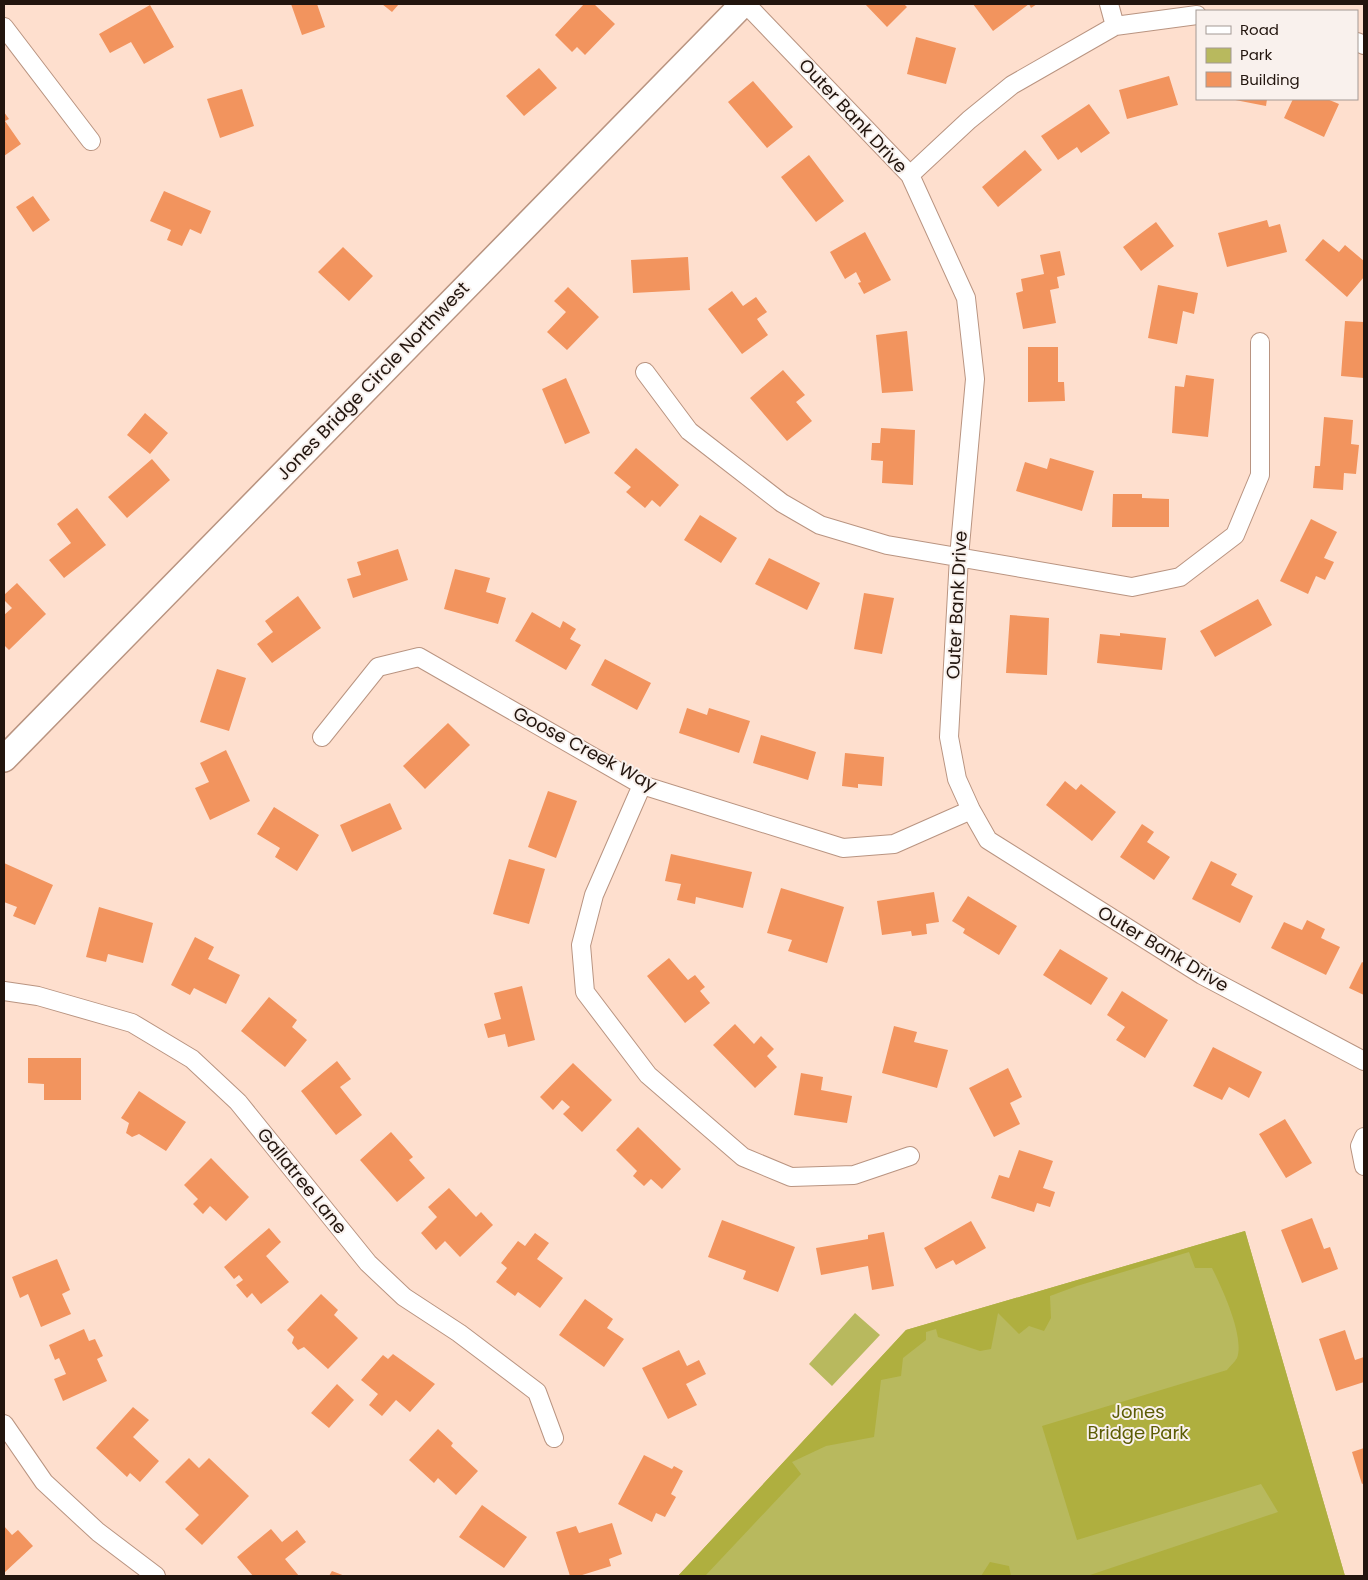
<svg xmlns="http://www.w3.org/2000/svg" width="1368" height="1580" font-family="Poppins,sans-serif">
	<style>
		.green { fill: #b8b95e }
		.forest { fill: #afaf3f }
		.building { fill: #f2945e }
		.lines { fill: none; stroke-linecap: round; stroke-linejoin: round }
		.street-casing { stroke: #b99481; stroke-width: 20 }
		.secondary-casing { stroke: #b99481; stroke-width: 28 }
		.street { stroke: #fff; stroke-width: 18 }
		.secondary { stroke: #fff; stroke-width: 25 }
		.labels { text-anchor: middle; stroke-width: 4; stroke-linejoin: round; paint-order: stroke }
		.street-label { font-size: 18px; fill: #22150e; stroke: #f9f1ed }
		.park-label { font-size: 18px; fill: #5c5c05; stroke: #f9f1ed }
	</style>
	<rect width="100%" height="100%" fill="#fedfce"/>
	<path class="green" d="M 1245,1231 L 1345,1576 L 678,1576 L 906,1330 Z
		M 855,1313 L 880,1335 L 832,1386 L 809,1364 Z"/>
	<path class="forest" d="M 1245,1231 L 1345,1576 L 1087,1576 L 1278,1512 L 1261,1484 L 1077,1540 L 1042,1426 L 1227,1370 C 1230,1366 1235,1362 1237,1358 C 1245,1337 1222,1288 1212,1268 L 1195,1268 L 1189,1252 L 1077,1286 L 1050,1296 L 1051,1318 L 1044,1331 L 1029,1326 L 1019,1334 L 998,1313 L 991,1349 L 980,1351 L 938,1337 L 936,1329 L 926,1332 L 926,1340 L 903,1358 L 901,1376 L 881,1380 L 874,1437 L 826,1446 L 792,1462 L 801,1474 L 705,1576 L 678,1576 L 906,1330 Z
		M 990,1562 L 1009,1566 L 1011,1576 L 981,1576 Z"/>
	<path class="building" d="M 291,4 L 317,4 L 325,27 L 302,35 Z
		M 382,4 L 399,4 L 392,12 Z
		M 584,4 L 594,4 L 615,24 L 585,55 L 577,47 L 572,52 L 555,35 Z
		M 865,4 L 904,4 L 907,7 L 887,27 Z
		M 973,4 L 1037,4 L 1031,8 L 1029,4 L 993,31 Z
		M 150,5 L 174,47 L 144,64 L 131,42 L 110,53 L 99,34 Z
		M 916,37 L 956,48 L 946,84 L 907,74 Z
		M 539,68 L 557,88 L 524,116 L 506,96 Z
		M 1169,76 L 1178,105 L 1127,119 L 1119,90 Z
		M 753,81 L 793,127 L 767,148 L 728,102 Z
		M 242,89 L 254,126 L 220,138 L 207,99 Z
		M 1230,99 L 1267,99 L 1266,106 Z
		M 1293,99 L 1327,99 L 1339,104 L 1324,137 L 1284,118 Z
		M 1089,104 L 1110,133 L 1081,153 L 1077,147 L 1058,160 L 1041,136 Z
		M 4,112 L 9,119 L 5,121 L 21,144 L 4,156 Z
		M 1025,150 L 1042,170 L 998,207 L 982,187 Z
		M 809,155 L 844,201 L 816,222 L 781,177 Z
		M 164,191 L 211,211 L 201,234 L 190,229 L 182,246 L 167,240 L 171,230 L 150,221 Z
		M 33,196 L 50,220 L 33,232 L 16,207 Z
		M 1267,220 L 1269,227 L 1280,224 L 1287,252 L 1227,267 L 1218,233 Z
		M 1156,222 L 1174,246 L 1141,271 L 1123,247 Z
		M 865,232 L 891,280 L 864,294 L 858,283 L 861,282 L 856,272 L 845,279 L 830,252 Z
		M 1323,239 L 1339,252 L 1345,245 L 1364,261 L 1364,277 L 1347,297 L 1305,260 Z
		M 343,247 L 373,276 L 349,301 L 318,272 Z
		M 1060,251 L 1065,275 L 1057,277 L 1059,288 L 1050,290 L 1056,323 L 1023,329 L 1016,293 L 1023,291 L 1021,279 L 1044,274 L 1040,255 Z
		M 688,257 L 690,290 L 633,293 L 631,260 Z
		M 1158,285 L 1198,293 L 1194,314 L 1183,311 L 1177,344 L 1148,338 Z
		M 568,287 L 599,317 L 567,350 L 547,332 L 566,312 L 554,301 Z
		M 732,291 L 743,306 L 756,297 L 767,312 L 757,319 L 768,335 L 742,354 L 708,309 Z
		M 1345,321 L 1364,322 L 1364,378 L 1341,376 Z
		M 907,331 L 913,391 L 882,393 L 876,335 Z
		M 1028,347 L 1058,347 L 1058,382 L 1064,382 L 1065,401 L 1028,402 Z
		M 783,370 L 805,395 L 796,402 L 812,421 L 787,441 L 750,398 Z
		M 1186,375 L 1214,379 L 1208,437 L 1172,433 L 1175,386 L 1184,387 Z
		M 566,378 L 590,433 L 565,444 L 542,389 Z
		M 145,413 L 168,433 L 150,454 L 127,435 Z
		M 1324,417 L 1353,420 L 1351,444 L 1359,445 L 1356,474 L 1344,473 L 1343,490 L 1313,488 L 1315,466 L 1320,466 Z
		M 881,428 L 915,430 L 913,485 L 882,483 L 883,461 L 871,460 L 872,443 L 880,443 Z
		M 636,448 L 679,485 L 660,507 L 652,500 L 645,508 L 626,492 L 631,487 L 614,473 Z
		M 1050,458 L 1094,471 L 1082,511 L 1016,491 L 1025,462 L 1047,469 Z
		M 152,459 L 170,480 L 127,518 L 108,497 Z
		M 1113,494 L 1142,494 L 1142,498 L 1169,499 L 1169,527 L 1112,527 Z
		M 77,508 L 106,545 L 64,578 L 49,560 L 71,543 L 57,524 Z
		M 700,515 L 737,538 L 721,563 L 684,540 Z
		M 1311,519 L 1337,532 L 1324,558 L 1334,562 L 1325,580 L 1316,576 L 1308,594 L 1280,581 Z
		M 398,549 L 408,580 L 353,598 L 347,579 L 361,575 L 357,562 Z
		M 769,558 L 820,583 L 807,610 L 755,584 Z
		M 455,569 L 490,578 L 486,592 L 506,598 L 498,624 L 444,609 Z
		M 17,583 L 46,614 L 9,650 L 4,645 L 4,615 L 12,608 L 4,600 L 4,595 Z
		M 864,593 L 894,598 L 882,654 L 854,649 Z
		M 298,596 L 321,628 L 272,663 L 257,644 L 273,632 L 265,621 Z
		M 1258,599 L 1272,625 L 1215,657 L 1200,631 Z
		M 532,612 L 560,628 L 563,621 L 576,629 L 570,639 L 581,645 L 566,670 L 515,641 Z
		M 1010,615 L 1049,618 L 1047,675 L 1006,673 Z
		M 1120,633 L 1166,638 L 1162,670 L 1097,663 L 1100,634 L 1120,636 Z
		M 605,659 L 651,683 L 637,710 L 591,685 Z
		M 217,669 L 246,678 L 229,731 L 200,722 Z
		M 687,708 L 707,715 L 709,708 L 750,721 L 739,753 L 679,733 Z
		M 448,723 L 470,745 L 425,789 L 403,766 Z
		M 761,735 L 816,752 L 808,780 L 753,763 Z
		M 226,750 L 250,801 L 210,820 L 195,788 L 209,782 L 200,763 Z
		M 845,753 L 884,757 L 882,786 L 858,784 L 858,788 L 842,786 Z
		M 1065,781 L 1076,790 L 1081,784 L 1116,812 L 1092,841 L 1046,805 Z
		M 548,791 L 577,801 L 556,858 L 528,847 Z
		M 390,803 L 402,829 L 352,852 L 340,825 Z
		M 274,807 L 319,835 L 297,871 L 275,857 L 280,848 L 257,834 Z
		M 1142,824 L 1154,832 L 1147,842 L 1170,857 L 1154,880 L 1120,857 Z
		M 671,854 L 752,872 L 743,908 L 696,897 L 695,904 L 677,900 L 681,884 L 665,881 Z
		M 509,859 L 545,869 L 529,924 L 493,914 Z
		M 1211,861 L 1237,874 L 1231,885 L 1253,896 L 1240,923 L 1192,899 Z
		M 4,863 L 53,885 L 35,925 L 13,916 L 17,907 L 4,902 Z
		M 781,888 L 844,907 L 827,963 L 788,951 L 792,940 L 767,933 Z
		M 934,892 L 939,922 L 926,924 L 927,934 L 912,936 L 911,931 L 882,935 L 877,901 Z
		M 968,896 L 1017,926 L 999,955 L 963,933 L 965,929 L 952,921 Z
		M 99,907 L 153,923 L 143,963 L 108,954 L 106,962 L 86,957 Z
		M 1307,920 L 1325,929 L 1321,938 L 1340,947 L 1326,975 L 1271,948 L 1284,922 L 1302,930 Z
		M 195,937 L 214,947 L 208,959 L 240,975 L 226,1004 L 194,988 L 190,995 L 171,985 Z
		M 1060,949 L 1108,978 L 1091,1005 L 1043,975 Z
		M 669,958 L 688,980 L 695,975 L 705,987 L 700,991 L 710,1003 L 685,1023 L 647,976 Z
		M 1362,962 L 1364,963 L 1364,995 L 1349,988 Z
		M 522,986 L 535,1040 L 508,1047 L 505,1034 L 488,1038 L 484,1024 L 501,1019 L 494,993 Z
		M 1122,991 L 1168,1020 L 1145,1058 L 1116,1040 L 1125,1027 L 1107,1015 Z
		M 269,997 L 297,1020 L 292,1027 L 307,1040 L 285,1067 L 241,1031 Z
		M 735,1024 L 754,1044 L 761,1036 L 774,1049 L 767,1056 L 777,1067 L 755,1088 L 713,1045 Z
		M 894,1026 L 917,1032 L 914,1042 L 948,1050 L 937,1088 L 882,1073 Z
		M 1213,1047 L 1262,1072 L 1249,1098 L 1229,1087 L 1222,1100 L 1193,1086 Z
		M 28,1058 L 81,1058 L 81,1100 L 44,1100 L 44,1084 L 28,1083 Z
		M 337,1061 L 351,1079 L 340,1087 L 362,1115 L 336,1135 L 301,1091 Z
		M 573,1063 L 612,1100 L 582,1132 L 563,1114 L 570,1107 L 562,1100 L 553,1110 L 540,1097 Z
		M 1008,1068 L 1022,1097 L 1010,1103 L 1020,1124 L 994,1137 L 969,1088 Z
		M 801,1073 L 823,1077 L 821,1090 L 852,1096 L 847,1123 L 794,1115 Z
		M 139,1091 L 186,1122 L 166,1151 L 139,1134 L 132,1137 L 126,1133 L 129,1123 L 121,1118 Z
		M 1285,1119 L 1312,1163 L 1286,1178 L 1259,1134 Z
		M 638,1127 L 681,1169 L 662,1189 L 651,1179 L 644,1186 L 633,1176 L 637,1171 L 616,1150 Z
		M 391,1132 L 413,1157 L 409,1160 L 425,1178 L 397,1202 L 360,1160 Z
		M 1019,1150 L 1053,1161 L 1043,1188 L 1055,1192 L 1050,1207 L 1037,1203 L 1034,1212 L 991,1198 L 999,1175 L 1009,1178 Z
		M 211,1158 L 249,1197 L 226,1221 L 210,1206 L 203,1214 L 193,1204 L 198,1199 L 184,1185 Z
		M 449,1188 L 476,1217 L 481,1212 L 493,1225 L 460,1257 L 445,1241 L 436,1250 L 421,1233 L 437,1217 L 428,1207 Z
		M 1312,1218 L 1324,1249 L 1330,1247 L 1338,1269 L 1302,1283 L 1281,1230 Z
		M 722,1220 L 795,1247 L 778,1292 L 743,1279 L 746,1271 L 708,1257 Z
		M 971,1221 L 986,1248 L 956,1265 L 953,1260 L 936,1269 L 924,1248 Z
		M 269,1228 L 281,1242 L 266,1256 L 289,1282 L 261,1304 L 252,1293 L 247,1298 L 236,1285 L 243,1280 L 239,1275 L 234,1279 L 224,1267 Z
		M 884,1232 L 894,1286 L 872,1290 L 868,1266 L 821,1275 L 816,1248 L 868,1239 L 868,1235 Z
		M 535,1233 L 549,1243 L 537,1259 L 563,1278 L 540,1308 L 518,1292 L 515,1296 L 496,1282 L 507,1268 L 501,1263 L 518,1241 L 525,1246 Z
		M 57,1259 L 70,1290 L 62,1294 L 71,1314 L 41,1327 L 28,1294 L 20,1298 L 12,1277 Z
		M 321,1294 L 338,1310 L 334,1315 L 358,1338 L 328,1369 L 304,1347 L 298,1350 L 292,1343 L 294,1337 L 287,1330 Z
		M 585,1299 L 613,1319 L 607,1328 L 624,1339 L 604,1367 L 559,1335 Z
		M 84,1329 L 89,1341 L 95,1339 L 103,1356 L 97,1359 L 107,1381 L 63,1401 L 54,1379 L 66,1374 L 59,1358 L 55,1360 L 49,1345 Z
		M 1345,1330 L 1355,1360 L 1364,1357 L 1364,1382 L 1336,1391 L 1319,1339 Z
		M 679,1350 L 687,1366 L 699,1360 L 706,1374 L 686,1384 L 697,1405 L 668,1419 L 642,1368 Z
		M 393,1354 L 435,1384 L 410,1412 L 396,1400 L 382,1416 L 369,1405 L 378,1394 L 361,1380 L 383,1355 L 388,1359 Z
		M 337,1384 L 354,1400 L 329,1428 L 311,1413 Z
		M 133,1407 L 149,1420 L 133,1437 L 159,1461 L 140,1482 L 130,1473 L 127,1477 L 96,1448 Z
		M 438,1429 L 453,1443 L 451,1446 L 478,1471 L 456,1495 L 438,1478 L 434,1483 L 409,1460 Z
		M 1364,1448 L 1364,1483 L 1362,1484 L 1352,1452 Z
		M 644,1455 L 672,1469 L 674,1466 L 683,1471 L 671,1494 L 676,1497 L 665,1517 L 656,1513 L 652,1522 L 618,1504 Z
		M 189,1458 L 199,1468 L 209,1458 L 249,1496 L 202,1545 L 185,1529 L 199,1515 L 165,1482 Z
		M 482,1505 L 527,1537 L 504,1568 L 459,1537 Z
		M 612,1523 L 622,1554 L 609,1559 L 611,1566 L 579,1576 L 570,1576 L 556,1532 L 576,1526 L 579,1533 Z
		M 4,1526 L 12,1535 L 18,1530 L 33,1546 L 4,1573 Z
		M 271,1529 L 282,1542 L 297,1530 L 306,1542 L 285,1559 L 299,1576 L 253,1576 L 237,1557 Z
		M 332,1571 L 345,1576 L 329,1576 Z"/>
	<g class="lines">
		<defs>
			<path id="street" d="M 746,4 L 910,175 L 966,298 L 975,379 L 959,557 L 949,737 L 957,779 L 971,810 L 988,840 L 1202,975 L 1364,1061
				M 1109,4 L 1115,26
				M 4,27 L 91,141
				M 1357,42 L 1364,45
				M 910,175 L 969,120 L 1012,85 L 1115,26 L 1197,15
				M 645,372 L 689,431 L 782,503 L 820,525 L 887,545 L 1132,587 L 1180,577 L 1235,535 L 1260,475 L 1260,342
				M 322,737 L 378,667 L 419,657 L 642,785 L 843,848 L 894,844 L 971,810
				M 642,785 L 594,895 L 581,945 L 585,992 L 648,1075 L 743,1157 L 791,1177 L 854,1175 L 910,1156
				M 4,991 L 38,996 L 132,1023 L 192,1059 L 238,1102 L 368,1263 L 404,1297 L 459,1333 L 537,1392 L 554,1438
				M 1364,1137 L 1360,1146 L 1364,1166
				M 4,1424 L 44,1482 L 98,1532 L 156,1576"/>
			<path id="secondary" d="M 4,759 L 743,4"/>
		</defs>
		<use href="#street" class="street-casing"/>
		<use href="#secondary" class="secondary-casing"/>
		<use href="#street" class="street"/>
		<use href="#secondary" class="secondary"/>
	</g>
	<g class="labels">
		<g class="street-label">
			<text transform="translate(853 116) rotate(47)" y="6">Outer Bank Drive</text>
			<text transform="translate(373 381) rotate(-46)" y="6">Jones Bridge Circle Northwest</text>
			<text transform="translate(957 605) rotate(-87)" y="6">Outer Bank Drive</text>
			<text transform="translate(585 749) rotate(28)" y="6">Goose Creek Way</text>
			<text transform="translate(1163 949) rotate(31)" y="6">Outer Bank Drive</text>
			<text transform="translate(302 1181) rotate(51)" y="6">Gallatree Lane</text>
		</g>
		<g class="park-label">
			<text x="1138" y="1418">Jones<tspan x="1138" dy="21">Bridge Park</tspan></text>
		</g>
	</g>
	<rect width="1368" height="1580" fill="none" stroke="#22150e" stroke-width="10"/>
	<rect x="1196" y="10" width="162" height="90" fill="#f9f1ed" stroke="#a39994"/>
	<rect x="1206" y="26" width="25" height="8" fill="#ffffff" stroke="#a39994"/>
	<text x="1240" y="35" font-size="15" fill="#22150e">Road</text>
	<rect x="1206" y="48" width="25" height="15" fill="#b8b95e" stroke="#a39994"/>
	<text x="1240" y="60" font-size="15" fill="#22150e">Park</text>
	<rect x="1206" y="72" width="25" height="15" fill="#f2945e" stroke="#a39994"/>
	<text x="1240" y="85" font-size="15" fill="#22150e">Building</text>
</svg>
